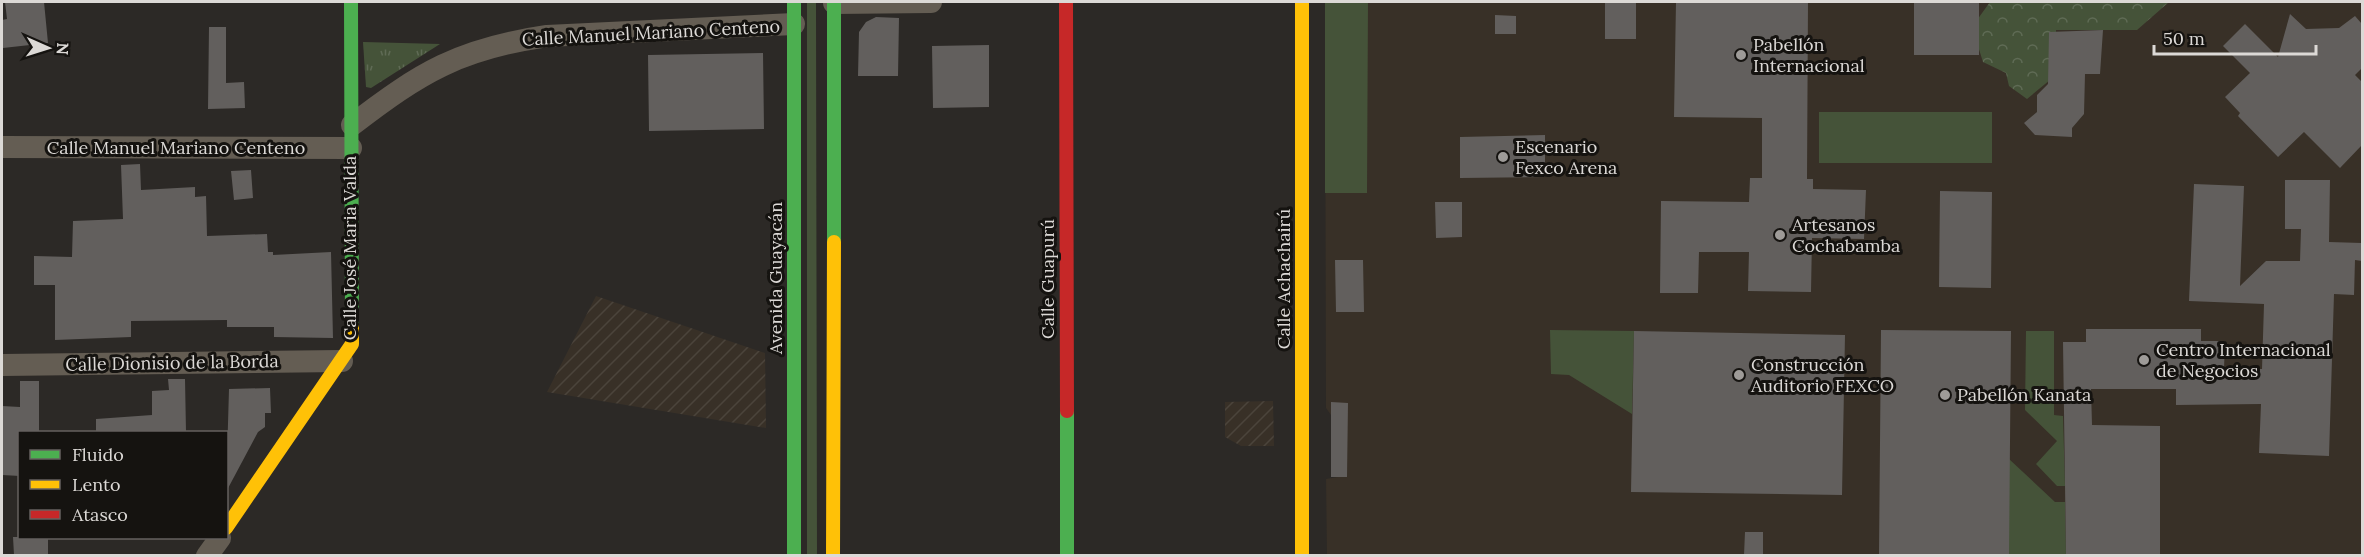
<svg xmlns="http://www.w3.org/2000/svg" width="2364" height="557" font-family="Lora,serif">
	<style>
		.built { fill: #383027 }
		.industrial { fill: url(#industrial-furrows) }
		.green { fill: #455339 }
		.forest { fill: url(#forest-crowns) }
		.park { fill: url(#park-tufts) }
		.building { fill: #625f5d }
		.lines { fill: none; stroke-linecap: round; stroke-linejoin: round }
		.street { stroke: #645d53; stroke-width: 22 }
		.fast { stroke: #4caf50; stroke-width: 14 }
		.slow { stroke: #ffc107; stroke-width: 14 }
		.jam { stroke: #c62828; stroke-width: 14 }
		.poi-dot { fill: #9e9b98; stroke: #151310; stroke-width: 2 }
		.labels { text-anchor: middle; stroke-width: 6; stroke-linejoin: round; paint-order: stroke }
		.street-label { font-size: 18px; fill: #dcd9d6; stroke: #151310 }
		.poi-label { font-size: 18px; fill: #dcd9d6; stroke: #151310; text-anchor: start }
	</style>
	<defs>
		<pattern id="industrial-furrows" width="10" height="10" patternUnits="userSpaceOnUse" patternTransform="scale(1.5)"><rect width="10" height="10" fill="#383027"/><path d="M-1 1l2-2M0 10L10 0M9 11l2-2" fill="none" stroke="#4b443b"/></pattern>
		<pattern id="forest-crowns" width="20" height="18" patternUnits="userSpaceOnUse" patternTransform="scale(1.5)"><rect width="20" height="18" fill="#455339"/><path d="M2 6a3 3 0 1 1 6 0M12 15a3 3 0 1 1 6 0" fill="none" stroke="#5f6b55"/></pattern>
		<pattern id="park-tufts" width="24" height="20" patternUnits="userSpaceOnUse" patternTransform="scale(1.5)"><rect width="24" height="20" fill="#455339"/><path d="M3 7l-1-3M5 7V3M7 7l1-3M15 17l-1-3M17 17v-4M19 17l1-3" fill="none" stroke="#5f6b55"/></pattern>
	</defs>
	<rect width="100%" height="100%" fill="#2c2926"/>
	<path class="built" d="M 1325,2 L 2362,2 L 2362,555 L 1327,555 L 1326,479 L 1338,477 L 1331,415 L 1326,408 Z"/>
	<path class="industrial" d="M 596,296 L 765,353 L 766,428 L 547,392 Z
		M 1273,401 L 1274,446 L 1241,446 L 1225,437 L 1225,402 Z"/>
	<path class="green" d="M 807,2 L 816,2 L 817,556 L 807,555 Z
		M 1325,2 L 1368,2 L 1367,193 L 1325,193 Z
		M 1819,112 L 1992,112 L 1992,163 L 1819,163 Z
		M 1550,330 L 1634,331 L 1632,414 L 1569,375 L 1551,374 Z
		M 2026,331 L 2054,331 L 2054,415 L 2063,416 L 2065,486 L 2057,486 L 2036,464 L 2057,441 L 2025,410 Z
		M 2009,459 L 2055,502 L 2065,502 L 2066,555 L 2009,556 Z"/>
	<path class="forest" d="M 1990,2 L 2169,2 L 2137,30 L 2056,30 L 2056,75 L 2027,99 L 2009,86 L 2006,73 L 1983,62 L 1972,27 Z"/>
	<path class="park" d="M 363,42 L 440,44 L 371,88 L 366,87 Z"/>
	<path class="building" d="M 5,2 L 44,2 L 48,43 L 3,48 L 2,20 L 7,19 Z
		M 1605,2 L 1636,2 L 1636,39 L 1605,39 Z
		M 1676,2 L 1808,2 L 1807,179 L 1813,179 L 1813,189 L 1866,190 L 1864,239 L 1812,238 L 1811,292 L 1748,291 L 1749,252 L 1699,252 L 1698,293 L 1660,293 L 1661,201 L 1749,202 L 1750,178 L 1762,178 L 1762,118 L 1674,117 Z
		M 1914,2 L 1979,2 L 1979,55 L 1914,55 Z
		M 2290,14 L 2306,29 L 2339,28 L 2355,16 L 2362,24 L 2362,68 L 2355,75 L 2362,82 L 2362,145 L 2340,168 L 2304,132 L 2278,157 L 2238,116 L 2240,113 L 2225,97 L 2250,73 L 2223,46 L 2245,24 L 2278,57 Z
		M 1495,15 L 1516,16 L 1516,34 L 1495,34 Z
		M 876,17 L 899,18 L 898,76 L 858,76 L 859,32 L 866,22 Z
		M 209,27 L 226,27 L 226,83 L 244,82 L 245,108 L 208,109 Z
		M 2103,30 L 2100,74 L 2085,74 L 2084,114 L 2072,128 L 2072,137 L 2035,135 L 2024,123 L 2037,112 L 2037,95 L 2048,84 L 2049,32 Z
		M 989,45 L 989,107 L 933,108 L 932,46 Z
		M 763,53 L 764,129 L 649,131 L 648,55 Z
		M 1545,135 L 1545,177 L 1460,178 L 1460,137 Z
		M 140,164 L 141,190 L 195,187 L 195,197 L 206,196 L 207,236 L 267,234 L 268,252 L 273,252 L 273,255 L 331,252 L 333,338 L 274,337 L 274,327 L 227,327 L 227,320 L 131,321 L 131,337 L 55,340 L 55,285 L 34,285 L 34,256 L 72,257 L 73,221 L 123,219 L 121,165 Z
		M 251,170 L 253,198 L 234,200 L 231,171 Z
		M 2285,180 L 2330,180 L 2329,242 L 2362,243 L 2362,261 L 2355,260 L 2354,295 L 2334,294 L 2329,456 L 2259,453 L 2261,404 L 2176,405 L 2176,389 L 2091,389 L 2092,425 L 2160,426 L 2160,555 L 2066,555 L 2063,342 L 2086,342 L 2086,329 L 2201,329 L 2201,341 L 2225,341 L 2224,369 L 2262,369 L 2264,304 L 2189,301 L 2194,184 L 2244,186 L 2240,286 L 2266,261 L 2300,261 L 2301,229 L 2285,229 Z
		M 1940,191 L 1992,192 L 1991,288 L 1939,287 Z
		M 1435,202 L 1462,202 L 1462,237 L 1436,238 Z
		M 1335,260 L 1363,260 L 1364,312 L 1336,312 Z
		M 1881,330 L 2011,331 L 2009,555 L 1879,555 Z
		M 1634,331 L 1845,335 L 1842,495 L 1631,492 Z
		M 168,379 L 185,379 L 186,432 L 96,432 L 96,419 L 152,415 L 152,391 L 169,390 Z
		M 20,381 L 39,381 L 39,432 L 20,432 L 20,476 L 2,475 L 2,406 L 20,407 Z
		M 270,388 L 271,413 L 265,413 L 265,427 L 258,432 L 226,492 L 229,389 Z
		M 1331,402 L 1348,403 L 1347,477 L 1331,477 Z
		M 1745,532 L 1763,532 L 1763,555 L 1744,555 Z
		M 13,537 L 48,537 L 48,555 L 14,555 Z"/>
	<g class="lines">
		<path class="street" d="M 834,3 L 931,2
			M 352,125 C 421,72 459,49 547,36 L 794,24
			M 2,147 L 351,148
			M 2,365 L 342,361
			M 207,556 L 220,538"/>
		<path class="fast" d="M 351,2 L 352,326
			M 794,2 L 794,556
			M 834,242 L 834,2
			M 1067,411 L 1067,556"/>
		<path class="slow" d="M 1302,2 L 1302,556
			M 226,528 L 352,344 L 352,326
			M 833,556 L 834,242"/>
		<path class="jam" d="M 1066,2 L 1067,411"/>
	</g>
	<g class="poi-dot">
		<circle cx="1741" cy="55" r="6"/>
		<circle cx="1503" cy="157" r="6"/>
		<circle cx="1780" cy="235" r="6"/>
		<circle cx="2144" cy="360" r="6"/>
		<circle cx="1739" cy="375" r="6"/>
		<circle cx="1945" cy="395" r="6"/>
	</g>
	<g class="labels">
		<g class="street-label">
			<text transform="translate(651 33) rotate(-3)" y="6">Calle Manuel Mariano Centeno</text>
			<text x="176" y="154">Calle Manuel Mariano Centeno</text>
			<text transform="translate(350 248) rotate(-90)" y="6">Calle José Maria Valda</text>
			<text transform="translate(776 278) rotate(-90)" y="6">Avenida Guayacán</text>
			<text transform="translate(1048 279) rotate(-90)" y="6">Calle Guapurú</text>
			<text transform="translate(1284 279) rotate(-90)" y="6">Calle Achachairú</text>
			<text transform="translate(172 363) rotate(-1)" y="6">Calle Dionisio de la Borda</text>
		</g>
		<g class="poi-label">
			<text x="1753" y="51">Pabellón<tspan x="1753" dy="21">Internacional</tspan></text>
			<text x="1515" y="153">Escenario<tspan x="1515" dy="21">Fexco Arena</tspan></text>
			<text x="1792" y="231">Artesanos<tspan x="1792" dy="21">Cochabamba</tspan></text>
			<text x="2156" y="356">Centro Internacional<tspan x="2156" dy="21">de Negocios</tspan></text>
			<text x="1751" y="371">Construcción<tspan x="1751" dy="21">Auditorio FEXCO</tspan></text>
			<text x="1957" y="401">Pabellón Kanata</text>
		</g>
	</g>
	<rect width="2364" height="557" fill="none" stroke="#dcd9d6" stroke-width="6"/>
	<rect x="18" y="431" width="210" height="108" fill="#151310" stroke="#65625f" stroke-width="1.5"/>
	<rect x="30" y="450" width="30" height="9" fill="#4caf50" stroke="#65625f" stroke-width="1.5"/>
	<text x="72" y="461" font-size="18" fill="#dcd9d6">Fluido</text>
	<rect x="30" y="480" width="30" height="9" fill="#ffc107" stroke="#65625f" stroke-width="1.5"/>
	<text x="72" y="491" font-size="18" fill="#dcd9d6">Lento</text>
	<rect x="30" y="510" width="30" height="9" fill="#c62828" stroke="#65625f" stroke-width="1.5"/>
	<text x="72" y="521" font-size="18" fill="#dcd9d6">Atasco</text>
	<g transform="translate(48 48) rotate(93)" stroke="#151310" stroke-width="4.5" paint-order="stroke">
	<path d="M0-4.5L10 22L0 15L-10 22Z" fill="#dcd9d6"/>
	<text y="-9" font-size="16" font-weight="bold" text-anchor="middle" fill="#dcd9d6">N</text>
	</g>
	<path d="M2154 45v9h162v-9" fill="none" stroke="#dcd9d6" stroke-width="3"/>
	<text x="2163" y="45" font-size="18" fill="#dcd9d6" stroke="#151310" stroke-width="4.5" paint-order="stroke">50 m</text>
</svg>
